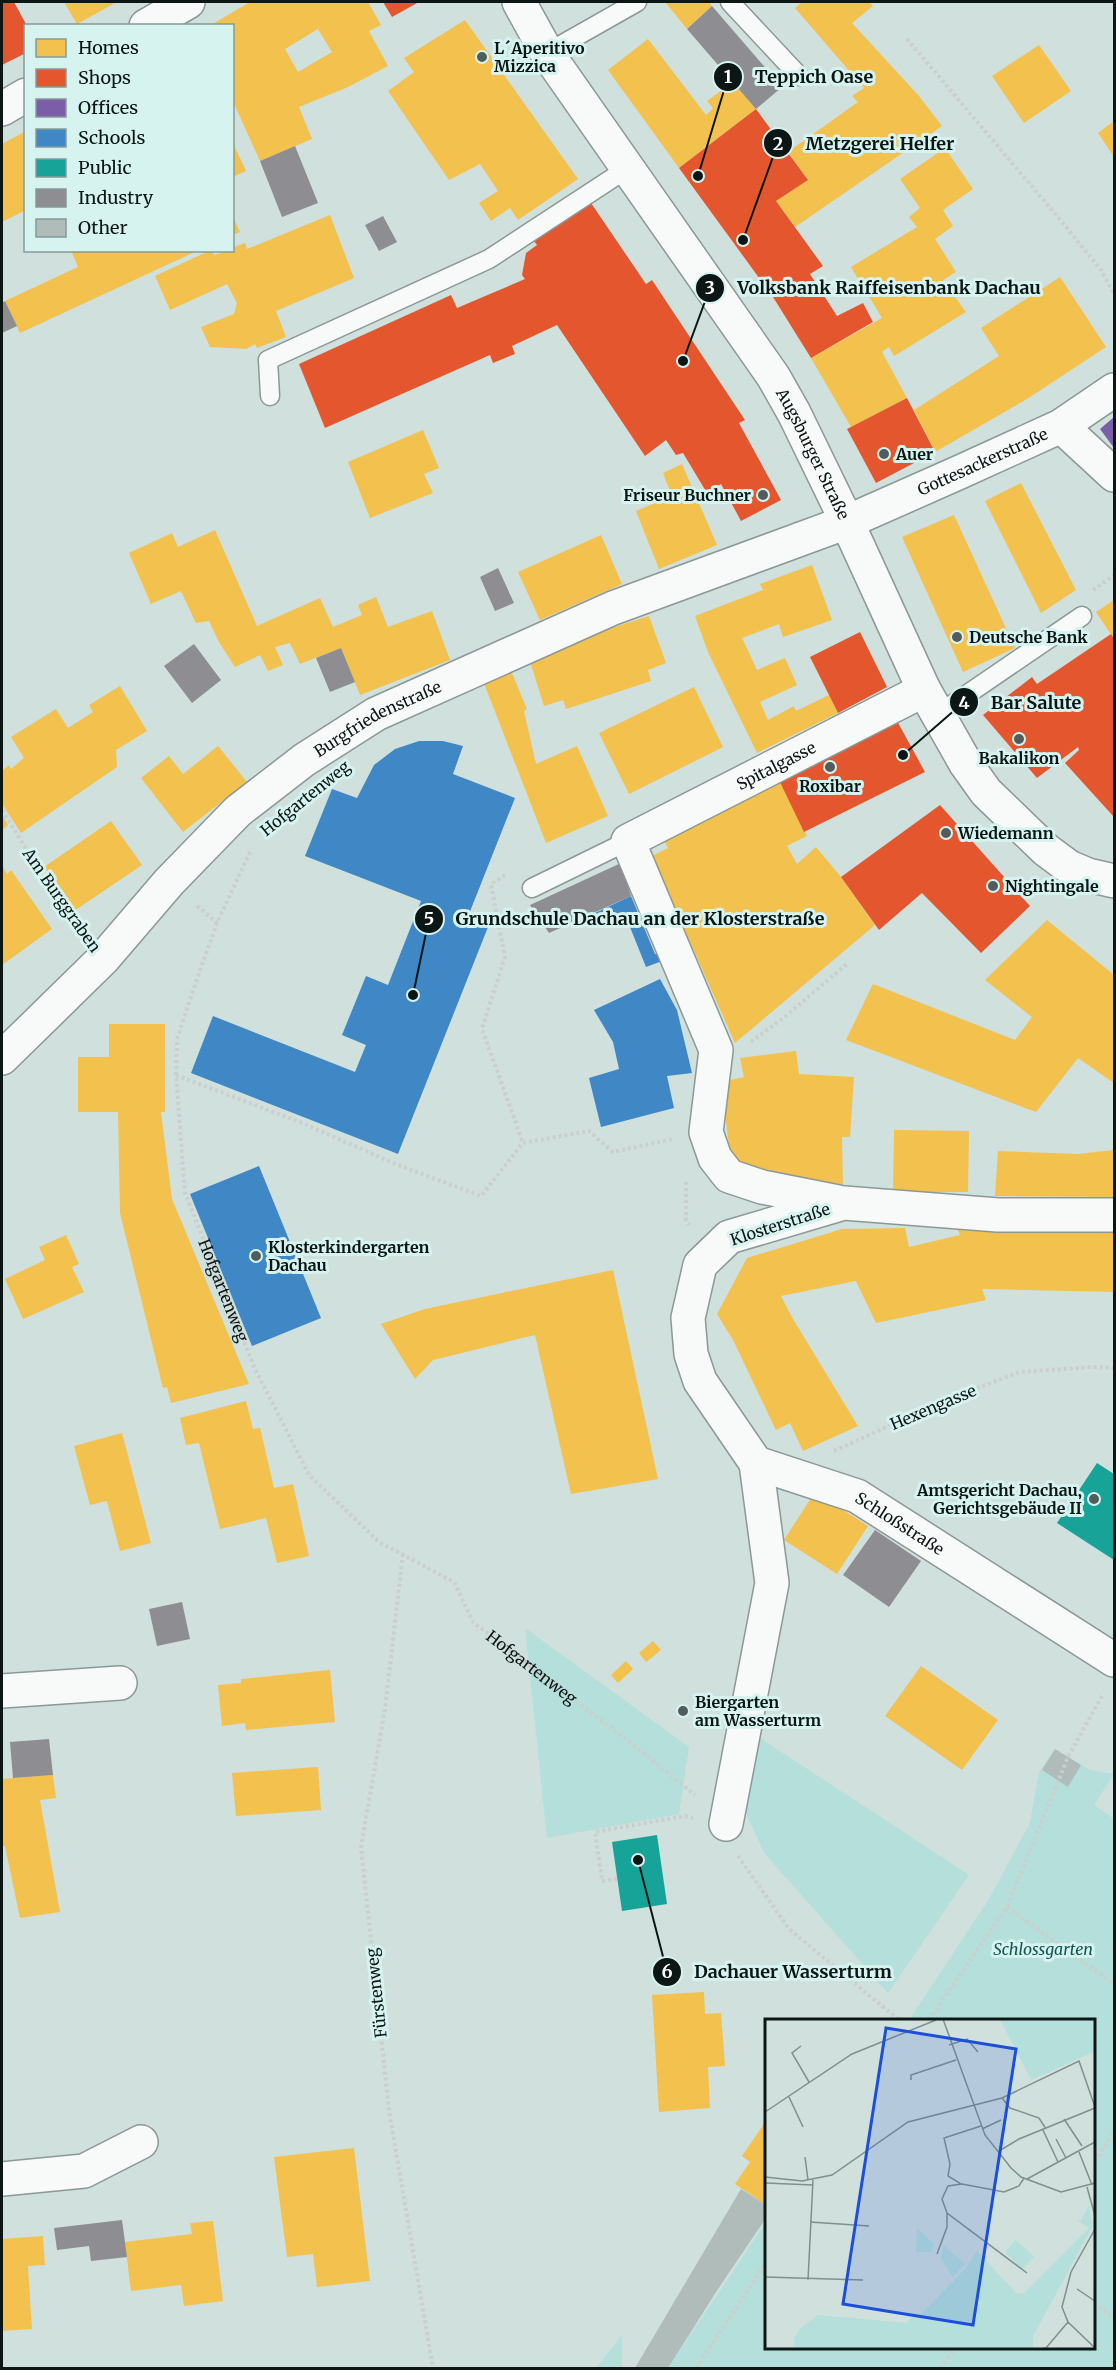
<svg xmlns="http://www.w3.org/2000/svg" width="1116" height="2370" font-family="Merriweather,serif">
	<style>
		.green { fill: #b4dfda }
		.homes { fill: #f2c14e; fill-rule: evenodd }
		.shops { fill: #e4572e }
		.offices { fill: #7b5ea7 }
		.schools { fill: #3f88c5 }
		.public { fill: #17a398 }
		.industry { fill: #8d8d92 }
		.building { fill: #afbcba }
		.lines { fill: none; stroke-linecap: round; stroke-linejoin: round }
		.lane-casing { stroke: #8b9896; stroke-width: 21 }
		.street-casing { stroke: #8b9896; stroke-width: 36 }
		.path { stroke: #cbcfcf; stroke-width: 4; stroke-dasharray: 3 3; stroke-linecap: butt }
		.lane { stroke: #f8fafa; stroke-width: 18 }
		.street { stroke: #f8fafa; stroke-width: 33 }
		.poi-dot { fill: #505d5b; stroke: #d6f3f0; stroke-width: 2 }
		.labels { text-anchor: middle; stroke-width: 6; stroke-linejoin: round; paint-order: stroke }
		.poi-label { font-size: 16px; font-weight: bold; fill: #0b1615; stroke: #d6f3f0; text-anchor: start }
		.street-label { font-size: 16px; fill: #0b1615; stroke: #d6f3f0 }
		.park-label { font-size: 16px; font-style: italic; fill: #115551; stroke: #d6f3f0 }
		.inset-road { fill: none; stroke: #818f8d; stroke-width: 1.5 }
		.view { fill: #1d4ed8; fill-opacity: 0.15; stroke: #1d4ed8; stroke-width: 3 }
		.inset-edge { fill: none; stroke: #0b1615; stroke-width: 3 }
		.leader { fill: none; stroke: #0b1615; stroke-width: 2 }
		.callout-dot { fill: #0b1615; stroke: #d6f3f0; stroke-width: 2 }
		.mark-label { font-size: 18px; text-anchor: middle; font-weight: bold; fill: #fff }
		.callout-label { font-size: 18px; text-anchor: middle; font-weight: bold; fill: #0b1615; stroke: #d6f3f0; stroke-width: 6; stroke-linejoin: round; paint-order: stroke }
	</style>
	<rect width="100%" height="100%" fill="#cfe0dd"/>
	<path class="green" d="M 525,1628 L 689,1747 L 679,1814 L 547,1838 Z
		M 760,1738 L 969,1875 L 888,1993 L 765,1854 L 743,1807 Z
		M 1055,1749 L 1090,1770 L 1114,1774 L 1094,1805 L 1114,1819 L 1114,2368 L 668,2368 L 766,2222 L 766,2348 L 1094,2348 L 1094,2020 L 909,2020 L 989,1899 L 1030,1823 L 1039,1772 Z
		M 622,2335 L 622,2368 L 596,2368 Z"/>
	<path class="homes" d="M 64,2 L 117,2 L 77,24 Z
		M 250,2 L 368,2 L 381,25 L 369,31 L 388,66 L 348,87 L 299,107 L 312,139 L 260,161 L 232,99 L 232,26 L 209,26 ZM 318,29 L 332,52 L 298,72 L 285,49 Z
		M 665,2 L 709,2 L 712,6 L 687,29 Z
		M 802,2 L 869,2 L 873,6 L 852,23 L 919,96 L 942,126 L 795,227 L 776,201 L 808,180 L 788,152 L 858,102 L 852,96 L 864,88 L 795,8 Z
		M 465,20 L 578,179 L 518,220 L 510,208 L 491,221 L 479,203 L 498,191 L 480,164 L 449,180 L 388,91 L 414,72 L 404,58 Z
		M 648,39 L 706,115 L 713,108 L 707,101 L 733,82 L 756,109 L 679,168 L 608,70 Z
		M 1039,45 L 1071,91 L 1024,123 L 992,76 Z
		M 1114,121 L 1114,157 L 1098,133 Z
		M 26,131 L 26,210 L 2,222 L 2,144 Z
		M 232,141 L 246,171 L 232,177 Z
		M 945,148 L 973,189 L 943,210 L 953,226 L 935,239 L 956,272 L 943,280 L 966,312 L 894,356 L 889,347 L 882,352 L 907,398 L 851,427 L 811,358 L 882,318 L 851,267 L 917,227 L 909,217 L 920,208 L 900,179 Z
		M 232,215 L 240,232 L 232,235 Z
		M 330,215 L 354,278 L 276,311 L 286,337 L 257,348 L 255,344 L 246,349 L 210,347 L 201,327 L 234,314 L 237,303 L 227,284 L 170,310 L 155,276 L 211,250 L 214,255 L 232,250 L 232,248 L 245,243 L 247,249 Z
		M 71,250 L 199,250 L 20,333 L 5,301 L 78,267 Z
		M 1060,277 L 1106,347 L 1027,399 L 935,452 L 914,410 L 999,356 L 981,328 Z
		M 423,430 L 439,468 L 424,474 L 433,493 L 370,518 L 348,462 Z
		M 682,464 L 717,545 L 659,569 L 636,511 L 672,496 L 663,473 Z
		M 1021,483 L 1076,590 L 1041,613 L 985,501 Z
		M 954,515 L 1015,648 L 963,672 L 902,537 Z
		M 215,530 L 257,626 L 320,598 L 333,627 L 362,615 L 358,605 L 376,597 L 388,627 L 432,611 L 450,660 L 360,695 L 341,648 L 300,664 L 290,643 L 275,647 L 283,665 L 268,671 L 260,655 L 235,667 L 219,642 L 209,621 L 196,623 L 181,591 L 151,604 L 129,553 L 172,533 L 178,547 Z
		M 601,535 L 622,584 L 540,620 L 518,572 Z
		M 812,565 L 832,620 L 783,637 L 779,624 L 742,638 L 757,670 L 785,658 L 797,685 L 760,702 L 768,720 L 794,706 L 796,711 L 829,695 L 838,713 L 757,753 L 708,652 L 695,616 L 763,590 L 760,584 Z
		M 1114,600 L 1114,639 L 1096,612 Z
		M 649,616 L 666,663 L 648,670 L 651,681 L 566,709 L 563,700 L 544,706 L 528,655 Z
		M 509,666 L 527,709 L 524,711 L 536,764 L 577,746 L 608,816 L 546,843 L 482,678 Z
		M 120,686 L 147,731 L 116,750 L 117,767 L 21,833 L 2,804 L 2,771 L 9,765 L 11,769 L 24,758 L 11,737 L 56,709 L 68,728 L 93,712 L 89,705 Z
		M 694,687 L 723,747 L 629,794 L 599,733 Z
		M 218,746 L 247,782 L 183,832 L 141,778 L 169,756 L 183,774 Z
		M 778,778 L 807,836 L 787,846 L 797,864 L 816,847 L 841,877 L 875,925 L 735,1043 L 652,856 L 668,848 L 659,831 Z
		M 2,815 L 8,825 L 2,830 Z
		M 111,821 L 142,865 L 74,911 L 44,867 Z
		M 2,865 L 7,874 L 11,870 L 52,929 L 2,965 Z
		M 1047,920 L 1114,975 L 1114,1083 L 1078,1058 L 1036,1112 L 846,1040 L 873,984 L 1015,1040 L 1032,1017 L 985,980 Z
		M 109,1024 L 165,1024 L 165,1112 L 161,1112 L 172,1199 L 249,1384 L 171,1403 L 167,1387 L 163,1388 L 120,1213 L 118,1112 L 78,1112 L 78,1057 L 109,1057 Z
		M 796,1051 L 799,1074 L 854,1077 L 850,1137 L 842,1137 L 843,1188 L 749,1177 L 730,1155 L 726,1120 L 727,1081 L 744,1077 L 740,1058 Z
		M 894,1130 L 969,1131 L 968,1192 L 893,1192 Z
		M 1114,1150 L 1114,1197 L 995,1196 L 998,1151 L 1078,1154 Z
		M 905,1228 L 909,1247 L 960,1235 L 957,1228 L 1114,1232 L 1114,1292 L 982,1289 L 986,1300 L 876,1323 L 856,1281 L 781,1296 L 793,1319 L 858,1426 L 803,1451 L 790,1423 L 776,1430 L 733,1340 L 717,1314 L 747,1258 L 842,1229 Z
		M 66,1235 L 79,1264 L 72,1267 L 84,1292 L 23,1319 L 5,1279 L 45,1260 L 39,1247 Z
		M 613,1270 L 658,1479 L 571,1494 L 535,1335 L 433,1360 L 415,1379 L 381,1324 L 425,1309 Z
		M 246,1401 L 253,1429 L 260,1428 L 274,1488 L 293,1484 L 309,1556 L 277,1563 L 266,1518 L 220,1529 L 199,1443 L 186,1445 L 180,1418 Z
		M 122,1433 L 151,1543 L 120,1551 L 107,1501 L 90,1505 L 74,1446 Z
		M 815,1492 L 868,1526 L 837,1574 L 784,1540 Z
		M 653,1641 L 661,1650 L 646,1662 L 639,1653 Z
		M 626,1661 L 633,1669 L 618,1683 L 611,1675 Z
		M 921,1666 L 998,1720 L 962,1770 L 885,1716 Z
		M 330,1670 L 335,1722 L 246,1730 L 245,1723 L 222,1726 L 218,1685 L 241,1683 L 241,1679 Z
		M 318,1767 L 321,1810 L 236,1816 L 232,1773 Z
		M 53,1775 L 56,1798 L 40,1800 L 60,1912 L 20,1918 L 5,1846 L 2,1846 L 2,1779 Z
		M 704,1992 L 705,2014 L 721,2013 L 725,2066 L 708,2067 L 710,2108 L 659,2112 L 652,1995 Z
		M 766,2121 L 766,2205 L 735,2184 L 750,2162 L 742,2156 Z
		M 354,2148 L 370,2281 L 317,2287 L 313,2254 L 287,2257 L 274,2157 Z
		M 213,2221 L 223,2301 L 184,2306 L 181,2285 L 131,2291 L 125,2242 L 192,2234 L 190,2223 Z
		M 43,2236 L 45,2265 L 28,2266 L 32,2329 L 2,2331 L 2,2239 Z"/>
	<path class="shops" d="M 2,2 L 14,2 L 26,24 L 26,53 L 2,65 Z
		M 383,2 L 419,2 L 392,17 Z
		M 756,109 L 808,180 L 776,201 L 823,266 L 810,274 L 837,316 L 863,303 L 873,322 L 811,358 L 773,297 L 679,168 Z
		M 591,203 L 646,284 L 652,280 L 745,420 L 739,423 L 781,500 L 741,521 L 721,484 L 707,493 L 683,453 L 676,455 L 666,440 L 645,456 L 557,325 L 512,346 L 515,354 L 493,363 L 490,355 L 325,428 L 299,364 L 451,295 L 457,308 L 525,279 L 522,275 L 526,253 L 537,245 L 534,241 Z
		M 907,398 L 935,452 L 876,483 L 847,429 Z
		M 860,632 L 887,687 L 838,713 L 810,657 Z
		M 1111,634 L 1114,639 L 1114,817 L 1065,763 L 1079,750 L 1078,747 L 1037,778 L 983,715 L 1032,677 L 1037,684 Z
		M 896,719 L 925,772 L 804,832 L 778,778 Z
		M 940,805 L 1030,906 L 981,953 L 922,893 L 879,930 L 841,877 Z"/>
	<path class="offices" d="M 1114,417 L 1114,448 L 1100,429 Z"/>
	<path class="schools" d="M 419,741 L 443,741 L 463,746 L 453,774 L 515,798 L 469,914 L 490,922 L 398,1154 L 191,1073 L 213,1016 L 355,1072 L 366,1045 L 342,1035 L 366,976 L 388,985 L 421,901 L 305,856 L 332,789 L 357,798 L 374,765 L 395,749 Z
		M 631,896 L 655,954 L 662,954 L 665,960 L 646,967 L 626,917 L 602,928 L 595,913 Z
		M 660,979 L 677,1010 L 692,1073 L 667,1076 L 674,1108 L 601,1127 L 589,1078 L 619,1069 L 613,1042 L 594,1010 Z
		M 259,1166 L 321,1318 L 252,1346 L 190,1194 Z"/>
	<path class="public" d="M 1097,1463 L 1114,1474 L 1114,1560 L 1057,1523 Z
		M 657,1835 L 667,1904 L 622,1911 L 612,1842 Z"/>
	<path class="industry" d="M 712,6 L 782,87 L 756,109 L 687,29 Z
		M 295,146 L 318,203 L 282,217 L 260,161 Z
		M 383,216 L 397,242 L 379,251 L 365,225 Z
		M 5,301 L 17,326 L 2,333 L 2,303 Z
		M 498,568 L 514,603 L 495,611 L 480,577 Z
		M 194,644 L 221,680 L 192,703 L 164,666 Z
		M 341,648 L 355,682 L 330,692 L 316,658 Z
		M 621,863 L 631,896 L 549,933 L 530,905 Z
		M 875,1530 L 921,1561 L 889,1607 L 843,1575 Z
		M 182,1602 L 190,1639 L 157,1646 L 149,1609 Z
		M 49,1739 L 53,1775 L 13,1778 L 10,1742 Z
		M 122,2220 L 127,2257 L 91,2261 L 89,2246 L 57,2250 L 54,2228 Z"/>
	<path class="building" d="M 1055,1749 L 1081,1765 L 1068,1787 L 1042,1770 Z
		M 741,2189 L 766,2205 L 766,2218 L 718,2289 L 668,2368 L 635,2368 Z"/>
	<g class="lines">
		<defs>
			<path id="lane" d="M 730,2 L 799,76
				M 547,53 L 637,2
				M 270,396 L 268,360 L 489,259 L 628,168
				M 937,715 L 1082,616
				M 532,888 L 628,841"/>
			<g id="street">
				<path id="s2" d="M 519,2 L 547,53 L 773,376 L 794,413 L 847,522 L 924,690 L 966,764 L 986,792 L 1046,850 L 1069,867 L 1088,875 L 1114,881"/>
				<path d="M 146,26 L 188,2"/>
				<path d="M 2,109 L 26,95"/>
				<path d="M 1061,426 L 1114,475"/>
				<path id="s3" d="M 2,1058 L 103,959 L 169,882 L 238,811 L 304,760 L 376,714 L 613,608 L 847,522 L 960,472 L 1061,426 L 1114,390"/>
				<path id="s4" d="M 838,1202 L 762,1187 L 729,1176 L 715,1158 L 706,1132 L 716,1050 L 628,841 L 924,690"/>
				<path id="s5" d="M 1114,1215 L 998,1215 L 844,1203 L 729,1237 L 700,1265 L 688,1318 L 691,1354 L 700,1381 L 756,1463 L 857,1496 L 1114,1660"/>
				<path d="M 2,1691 L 120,1683"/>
				<path d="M 726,1824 L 772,1583 L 756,1463"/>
				<path d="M 2,2179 L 84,2171 L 141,2142"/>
			</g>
		</defs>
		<use href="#lane" class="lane-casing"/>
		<use href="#street" class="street-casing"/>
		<g class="path">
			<path d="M 907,39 L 1062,222 L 1101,270 L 1114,294"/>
			<path d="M 1093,590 L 1114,575"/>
			<path d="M 2,810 L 35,863 L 82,929"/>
			<path id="s1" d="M 250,852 L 217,923 L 196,982 L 177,1039 L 176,1075 L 185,1193 L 255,1369 L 309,1475 L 379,1542 L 454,1582 L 473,1622 L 641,1751 L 695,1795"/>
			<path d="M 505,875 L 491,884 L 505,957 L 482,1029 L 523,1143"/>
			<path d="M 197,906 L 217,923"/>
			<path d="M 751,1042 L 787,1015 L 848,963"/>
			<path d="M 176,1075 L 302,1123 L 398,1165 L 481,1196 L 523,1143 L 589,1131 L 613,1152 L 673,1139"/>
			<path d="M 686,1182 L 686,1220 L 689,1225"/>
			<path d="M 834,1451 L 943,1401 L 1020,1372 L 1092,1367 L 1114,1368"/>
			<path d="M 403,1554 L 385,1709 L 361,1847 L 389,2111 L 433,2368"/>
			<path d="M 738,1856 L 789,1929 L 899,2020"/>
			<path d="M 617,1879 L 602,1881 L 595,1832 L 685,1816 L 693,1818"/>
			<path d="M 1007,1907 L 1114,1984"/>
			<path d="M 929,2020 L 1007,1907 L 1068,1757 L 1103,1694"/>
			<path d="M 1094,2161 L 1114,2133"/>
			<path d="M 1094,2303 L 1114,2318"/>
			<path d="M 696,2368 L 766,2263"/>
			<path d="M 940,2368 L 955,2348"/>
		</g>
		<use href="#lane" class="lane"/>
		<use href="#street" class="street"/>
	</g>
	<g class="poi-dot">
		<circle cx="482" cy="57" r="6"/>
		<circle cx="884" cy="454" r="6"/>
		<circle cx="763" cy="495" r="6"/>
		<circle cx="957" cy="637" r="6"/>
		<circle cx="1019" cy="739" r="6"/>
		<circle cx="830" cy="767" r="6"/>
		<circle cx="946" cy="833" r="6"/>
		<circle cx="993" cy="886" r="6"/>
		<circle cx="256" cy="1256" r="6"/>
		<circle cx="1094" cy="1499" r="6"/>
		<circle cx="683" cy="1711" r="6"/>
	</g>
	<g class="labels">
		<g class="poi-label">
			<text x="494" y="54">L´Aperitivo<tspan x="494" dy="18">Mizzica</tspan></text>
			<text x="896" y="460">Auer</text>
			<text x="751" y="501" text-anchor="end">Friseur Buchner</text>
			<text x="969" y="643">Deutsche Bank</text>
			<text x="1019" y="764" text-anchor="middle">Bakalikon</text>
			<text x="830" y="792" text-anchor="middle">Roxibar</text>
			<text x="958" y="839">Wiedemann</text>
			<text x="1005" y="892">Nightingale</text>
			<text x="268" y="1253">Klosterkindergarten<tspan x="268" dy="18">Dachau</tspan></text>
			<text x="1082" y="1496" text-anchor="end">Amtsgericht Dachau,<tspan x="1082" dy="18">Gerichtsgebäude II</tspan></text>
			<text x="695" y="1708">Biergarten<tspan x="695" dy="18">am Wasserturm</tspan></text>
		</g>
		<g class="street-label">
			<text dy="6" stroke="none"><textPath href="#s2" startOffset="540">Augsburger Straße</textPath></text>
			<text dy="6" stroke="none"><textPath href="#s3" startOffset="1168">Gottesackerstraße</textPath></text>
			<text dy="6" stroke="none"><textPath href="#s3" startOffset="510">Burgfriedenstraße</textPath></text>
			<text dy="6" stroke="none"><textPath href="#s4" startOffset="638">Spitalgasse</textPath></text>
			<text transform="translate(305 798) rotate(-39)" y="6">Hofgartenweg</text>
			<text transform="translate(62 900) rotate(55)" y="6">Am Burggraben</text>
			<text transform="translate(780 1224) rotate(-18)" y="6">Klosterstraße</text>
			<text dy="6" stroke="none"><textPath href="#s1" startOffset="460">Hofgartenweg</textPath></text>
			<text transform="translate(933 1407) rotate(-23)" y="6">Hexengasse</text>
			<text dy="6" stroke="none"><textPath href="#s5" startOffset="806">Schloßstraße</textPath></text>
			<text dy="6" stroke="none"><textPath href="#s1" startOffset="964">Hofgartenweg</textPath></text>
			<text transform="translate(376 1993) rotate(-96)" y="6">Fürstenweg</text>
		</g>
		<g class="park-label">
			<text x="1043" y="1955">Schlossgarten</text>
		</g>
	</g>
	<g transform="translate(765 2019)">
		<rect width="330" height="330" fill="#cfe0dd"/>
		<path d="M 235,0 L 330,0 L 330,32 L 266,61 ZM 324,187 L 327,208 L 268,317 L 268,330 L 30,330 L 29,320 L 35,310 L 53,296 L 142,304 L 151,293 L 150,301 L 201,249 L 212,232 L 251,274 L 258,275 L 324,209 L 312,201 L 316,201 ZM 152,209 L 169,225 L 167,233 L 151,233 ZM 251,221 L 269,238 L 257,250 L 240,233 ZM 178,226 L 200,245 L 188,258 L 176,239 Z" fill="#b4dfda"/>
		<path class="inset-road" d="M 178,0 L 220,116 L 246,149 L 256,158 L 296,173 L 330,164M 184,26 L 202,20 L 213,33M 36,27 L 27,34 L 44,63M 146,61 L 146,56 L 191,41M 24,78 L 38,108M 237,79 L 245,89 L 274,99 L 281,110M 0,93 L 87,35 L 171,1M 299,100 L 317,127M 217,110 L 236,101M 278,111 L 293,143M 291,120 L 301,139M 234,132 L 254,120 L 330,89M 314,133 L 327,166M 40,138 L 43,161M 0,158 L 37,162 L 67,156 L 143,103 L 237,79 L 314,42 L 330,88M 259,159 L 254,167 L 239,173 L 197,165 L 183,167 L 177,180 L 182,194 L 262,254M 262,160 L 330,123M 0,164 L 48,166M 196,165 L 183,157 L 185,145 L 179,119 L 216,107M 322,168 L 330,197M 45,203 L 104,207M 330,210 L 306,253 L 297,288 L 303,303 L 330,329M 172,235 L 182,208 L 182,194M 0,258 L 98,261M 43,261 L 48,161M 312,270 L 330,282M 275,330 L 281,329 L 303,303"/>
		<path class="view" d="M 121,9 L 251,30 L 208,306 L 78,285 Z"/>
		<rect width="330" height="330" class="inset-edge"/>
	</g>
	<path class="leader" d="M698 176L728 77M743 240L778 143M683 361L710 288M903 755L964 702M413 995L429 919M638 1860L667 1972"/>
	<g class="callout-dot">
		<circle cx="698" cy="176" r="6"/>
		<circle cx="743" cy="240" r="6"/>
		<circle cx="683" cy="361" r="6"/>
		<circle cx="903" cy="755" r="6"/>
		<circle cx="413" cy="995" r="6"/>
		<circle cx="638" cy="1860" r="6"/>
		<circle cx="728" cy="77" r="15"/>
		<circle cx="778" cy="143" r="15"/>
		<circle cx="710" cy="288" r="15"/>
		<circle cx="964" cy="702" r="15"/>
		<circle cx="429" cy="919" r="15"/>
		<circle cx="667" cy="1972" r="15"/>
	</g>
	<g class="mark-label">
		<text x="728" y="83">1</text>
		<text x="778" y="150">2</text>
		<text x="710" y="294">3</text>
		<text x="964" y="709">4</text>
		<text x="429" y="925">5</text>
		<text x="667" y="1978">6</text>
	</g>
	<g class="callout-label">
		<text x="814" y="83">Teppich Oase</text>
		<text x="880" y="150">Metzgerei Helfer</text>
		<text x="889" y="294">Volksbank Raiffeisenbank Dachau</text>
		<text x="1036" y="709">Bar Salute</text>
		<text x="640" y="925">Grundschule Dachau an der Klosterstraße</text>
		<text x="793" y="1978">Dachauer Wasserturm</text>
	</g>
	<rect width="1116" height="2370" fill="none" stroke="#0b1615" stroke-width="6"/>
	<rect x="24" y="24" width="210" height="228" fill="#d6f3f0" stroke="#859b98" stroke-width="1.5"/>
	<rect x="36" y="39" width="30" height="18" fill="#f2c14e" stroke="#859b98" stroke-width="1.5"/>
	<text x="78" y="54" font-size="18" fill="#0b1615">Homes</text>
	<rect x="36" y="69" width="30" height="18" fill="#e4572e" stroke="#859b98" stroke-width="1.5"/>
	<text x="78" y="84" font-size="18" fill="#0b1615">Shops</text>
	<rect x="36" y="99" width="30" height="18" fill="#7b5ea7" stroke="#859b98" stroke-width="1.5"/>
	<text x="78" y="114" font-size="18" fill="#0b1615">Offices</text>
	<rect x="36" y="129" width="30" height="18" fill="#3f88c5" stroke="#859b98" stroke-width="1.5"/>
	<text x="78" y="144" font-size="18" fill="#0b1615">Schools</text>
	<rect x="36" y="159" width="30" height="18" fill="#17a398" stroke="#859b98" stroke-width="1.5"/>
	<text x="78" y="174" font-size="18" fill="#0b1615">Public</text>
	<rect x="36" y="189" width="30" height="18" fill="#8d8d92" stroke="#859b98" stroke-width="1.5"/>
	<text x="78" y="204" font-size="18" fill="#0b1615">Industry</text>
	<rect x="36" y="219" width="30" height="18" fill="#afbcba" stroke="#859b98" stroke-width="1.5"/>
	<text x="78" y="234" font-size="18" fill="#0b1615">Other</text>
</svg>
